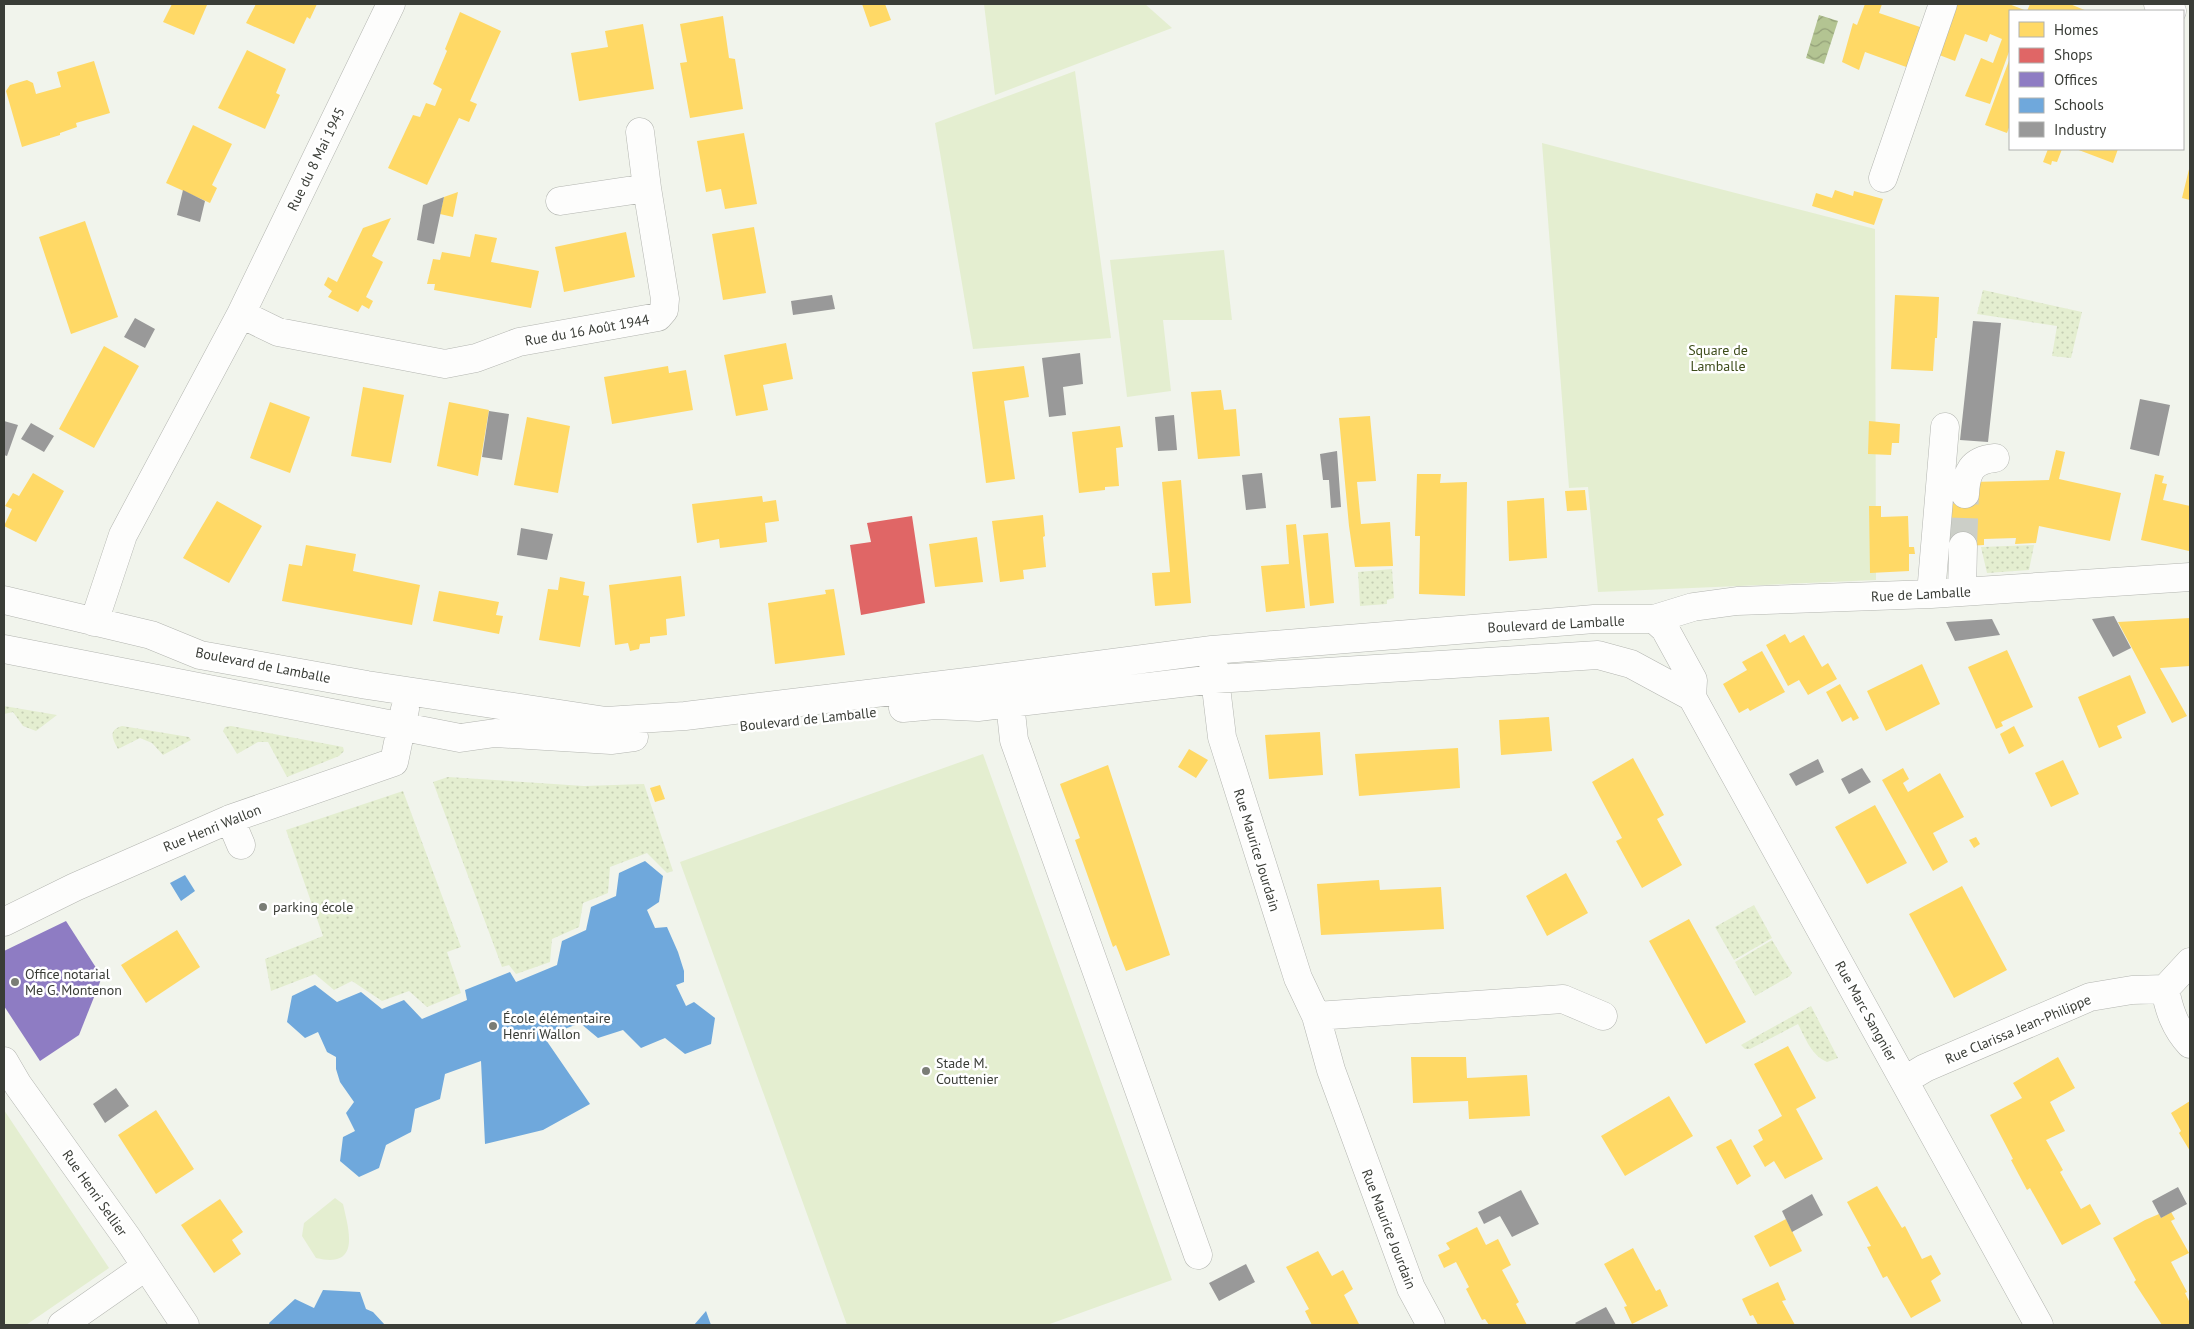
<svg xmlns="http://www.w3.org/2000/svg" width="2194" height="1329" font-family="'PT Sans',sans-serif">
	<style>
		.grass { fill: url(#grass-dots) }
		.green { fill: #e4eed0 }
		.water { fill: url(#water-waves) }
		.homes { fill: #ffd966 }
		.shops { fill: #e06666 }
		.offices { fill: #8e7cc3 }
		.schools { fill: #6fa8dc }
		.industry { fill: #999 }
		.lines { fill: none; stroke-linecap: round; stroke-linejoin: round }
		.minor-tunnel { stroke: #cccfc8; stroke-width: 28; stroke-dasharray: 28 14; stroke-linecap: butt }
		.minor-casing { stroke: #b3b5b0; stroke-width: 29 }
		.major-casing { stroke: #b3b5b0; stroke-width: 29 }
		.minor { stroke: #fdfdfc; stroke-width: 28 }
		.major { stroke: #fdfdfc; stroke-width: 28 }
		.poi-dot { fill: #7a7d76; stroke: #fff; stroke-width: 2 }
		.labels { text-anchor: middle; stroke-width: 5; stroke-linejoin: round; paint-order: stroke }
		.street-label { font-size: 14px; fill: #3a3d37; stroke: #fff }
		.park-label { font-size: 14px; fill: #3d4c1a; stroke: #fff }
		.poi-label { font-size: 14px; fill: #3a3d37; stroke: #fff; text-anchor: start }
	</style>
	<defs>
		<pattern id="grass-dots" width="8" height="8" patternUnits="userSpaceOnUse" patternTransform="scale(1.25)"><rect width="8" height="8" fill="#e4eed0"/><path d="M2 2h.1M6 6h.1" fill="none" stroke="#c4cdb3" stroke-width="1.8" stroke-linecap="round"/></pattern>
		<pattern id="water-waves" width="16" height="10" patternUnits="userSpaceOnUse" patternTransform="scale(1.25)"><rect width="16" height="10" fill="#b3c492"/><path d="M0 5q4-4 8 0t8 0" fill="none" stroke="#93a078"/></pattern>
	</defs>
	<rect width="100%" height="100%" fill="#f1f4ec"/>
	<path class="grass" d="M 1983,290 L 2082,312 L 2071,358 L 2052,356 L 2057,326 L 1977,314 Z
		M 2034,545 L 2029,570 L 1987,573 L 1981,547 Z
		M 1392,569 L 1394,598 L 1387,600 L 1387,604 L 1360,606 L 1358,572 Z
		M 4,706 L 57,715 L 36,731 L 23,726 L 13,712 L 4,714 Z
		M 122,726 L 189,737 L 191,740 L 163,755 L 152,743 L 140,738 L 118,749 C 112,738 108,730 122,726 Z
		M 231,726 L 343,747 L 344,751 L 339,756 L 287,777 L 268,742 L 258,742 L 237,754 L 223,731 L 225,727 Z
		M 448,777 L 584,786 L 644,784 L 673,871 L 667,873 L 647,853 L 610,867 L 608,893 L 583,903 L 579,927 L 552,939 L 550,962 L 516,974 L 509,965 L 502,967 L 433,782 Z
		M 403,791 L 461,947 L 447,952 L 461,993 L 427,1007 L 409,991 L 382,1001 L 352,981 L 334,990 L 315,974 L 271,991 L 265,959 L 323,936 L 286,830 Z
		M 1754,905 L 1772,938 L 1734,960 L 1715,927 Z
		M 1772,940 L 1792,973 L 1790,976 L 1755,996 L 1735,962 Z
		M 1811,1006 L 1838,1058 L 1827,1062 C 1811,1055 1806,1039 1798,1024 L 1750,1049 L 1745,1049 L 1741,1045 Z"/>
	<path class="green" d="M 984,4 L 1145,4 L 1172,28 L 995,95 Z
		M 1075,71 L 1111,338 L 973,349 L 935,123 Z
		M 1542,143 L 1875,229 L 1876,580 L 1598,592 L 1588,487 L 1569,488 Z
		M 1224,250 L 1232,320 L 1163,320 L 1171,391 L 1127,397 L 1110,260 Z
		M 983,754 L 1172,1280 L 1047,1325 L 847,1325 L 680,862 Z
		M 4,1110 L 109,1268 L 26,1325 L 4,1325 Z
		M 335,1198 L 343,1204 C 349,1231 361,1269 316,1258 L 302,1236 L 304,1223 Z"/>
	<path class="water" d="M 1819,15 L 1838,21 L 1824,64 L 1806,58 Z"/>
	<path class="homes" d="M 172,4 L 207,5 L 194,35 L 163,22 Z
		M 256,4 L 317,4 L 310,19 L 307,17 L 294,44 L 246,23 Z
		M 862,4 L 885,4 L 891,20 L 870,27 Z
		M 1865,4 L 1882,4 L 1879,13 L 1923,28 L 1909,68 L 1865,52 L 1859,70 L 1842,62 L 1853,23 L 1857,25 Z
		M 1952,4 L 2009,4 L 2027,11 L 2010,11 L 2010,49 L 1990,104 L 1965,96 L 1981,58 L 1993,63 L 2002,39 L 1990,34 L 1987,42 L 1965,34 L 1955,61 L 1934,53 Z
		M 2030,4 L 2070,4 L 2087,11 L 2027,11 Z
		M 460,12 L 501,31 L 470,101 L 477,104 L 469,122 L 459,118 L 427,185 L 388,168 L 413,115 L 420,117 L 426,103 L 435,106 L 442,89 L 433,84 L 447,51 L 445,49 Z
		M 723,16 L 729,58 L 735,59 L 743,109 L 690,118 L 680,63 L 687,62 L 680,24 Z
		M 643,24 L 654,89 L 579,101 L 571,53 L 608,47 L 605,31 Z
		M 247,50 L 286,69 L 276,93 L 280,95 L 265,129 L 218,108 Z
		M 2010,58 L 2010,125 L 2007,133 L 1985,125 Z
		M 94,61 L 110,113 L 76,123 L 77,127 L 60,133 L 60,135 L 22,147 L 6,91 L 10,85 L 27,80 L 33,83 L 36,94 L 61,87 L 57,72 Z
		M 193,125 L 232,144 L 212,185 L 217,188 L 210,203 L 166,183 Z
		M 744,133 L 757,204 L 725,209 L 721,189 L 706,192 L 697,141 Z
		M 2048,149 L 2062,149 L 2057,162 L 2052,161 L 2051,165 L 2043,162 Z
		M 2076,149 L 2118,149 L 2113,163 Z
		M 2190,165 L 2190,200 L 2182,198 Z
		M 1835,190 L 1853,196 L 1854,191 L 1883,199 L 1874,225 L 1812,206 L 1816,193 L 1832,198 Z
		M 458,192 L 453,217 L 440,214 L 444,197 Z
		M 391,218 L 372,256 L 383,262 L 366,297 L 373,301 L 369,309 L 362,305 L 358,312 L 328,297 L 332,291 L 324,285 L 328,277 L 337,282 L 363,228 Z
		M 85,221 L 118,317 L 71,334 L 39,237 Z
		M 754,227 L 766,293 L 723,300 L 712,234 Z
		M 626,232 L 635,277 L 564,292 L 555,247 Z
		M 475,234 L 497,238 L 491,262 L 539,271 L 531,308 L 434,290 L 435,284 L 427,284 L 433,259 L 440,260 L 442,252 L 470,257 Z
		M 1895,295 L 1939,297 L 1937,338 L 1935,338 L 1933,371 L 1891,369 Z
		M 786,343 L 793,379 L 763,385 L 768,410 L 736,416 L 724,355 Z
		M 104,346 L 139,366 L 94,448 L 59,429 Z
		M 668,366 L 669,373 L 686,370 L 693,410 L 612,424 L 604,377 Z
		M 1024,366 L 1029,397 L 1004,401 L 1015,479 L 986,483 L 972,372 Z
		M 363,387 L 404,395 L 391,463 L 351,456 Z
		M 1221,390 L 1224,410 L 1236,409 L 1240,456 L 1198,459 L 1191,392 Z
		M 270,402 L 310,417 L 290,473 L 250,458 Z
		M 449,402 L 489,410 L 478,476 L 437,466 Z
		M 1370,416 L 1376,481 L 1357,482 L 1361,524 L 1390,522 L 1393,566 L 1355,567 L 1349,526 L 1339,418 Z
		M 527,417 L 570,426 L 558,493 L 514,485 Z
		M 1869,421 L 1900,424 L 1899,443 L 1892,443 L 1891,455 L 1868,454 Z
		M 1120,426 L 1123,447 L 1116,448 L 1119,486 L 1105,487 L 1105,490 L 1079,493 L 1072,432 Z
		M 2056,450 L 2065,452 L 2059,479 L 2121,493 L 2110,541 L 2039,526 L 2036,543 L 2015,544 L 2016,538 L 1984,539 L 1984,545 L 1947,547 L 1953,494 L 1972,482 L 2049,480 Z
		M 33,473 L 64,491 L 36,542 L 4,526 L 12,509 L 5,506 L 13,493 L 19,496 Z
		M 1417,474 L 1441,474 L 1440,483 L 1467,482 L 1465,596 L 1419,594 L 1420,536 L 1415,536 Z
		M 2155,474 L 2164,476 L 2162,483 L 2167,484 L 2163,500 L 2190,506 L 2189,551 L 2141,540 Z
		M 1181,480 L 1191,603 L 1155,606 L 1152,573 L 1170,572 L 1162,482 Z
		M 1585,490 L 1587,510 L 1567,511 L 1565,491 Z
		M 762,496 L 763,502 L 776,500 L 779,521 L 765,523 L 767,542 L 720,548 L 719,539 L 697,543 L 692,504 Z
		M 1544,498 L 1547,558 L 1509,561 L 1507,501 Z
		M 217,501 L 262,526 L 229,583 L 183,558 Z
		M 1869,506 L 1881,506 L 1881,517 L 1908,516 L 1909,547 L 1914,547 L 1915,554 L 1909,554 L 1909,571 L 1870,573 Z
		M 1043,515 L 1045,536 L 1043,537 L 1046,567 L 1023,570 L 1024,579 L 1000,582 L 992,521 Z
		M 1296,524 L 1305,608 L 1266,612 L 1261,566 L 1289,564 L 1286,525 Z
		M 1328,533 L 1334,603 L 1310,606 L 1303,535 Z
		M 977,537 L 983,582 L 935,587 L 929,544 Z
		M 306,545 L 356,554 L 353,571 L 420,585 L 412,625 L 282,601 L 289,564 L 302,566 Z
		M 681,576 L 685,616 L 666,619 L 667,635 L 650,637 L 650,643 L 640,644 L 639,649 L 630,651 L 628,643 L 615,645 L 609,585 Z
		M 560,577 L 585,582 L 583,595 L 589,596 L 580,647 L 539,640 L 548,589 L 558,590 Z
		M 834,589 L 845,655 L 775,664 L 768,603 L 826,594 L 825,590 Z
		M 439,591 L 499,602 L 496,615 L 503,616 L 499,634 L 433,621 Z
		M 2190,618 L 2190,666 L 2160,668 L 2187,716 L 2172,723 L 2118,622 Z
		M 1785,634 L 1790,643 L 1804,635 L 1822,667 L 1828,663 L 1837,679 L 1808,695 L 1799,680 L 1788,686 L 1766,645 Z
		M 2007,650 L 2033,707 L 2001,722 L 2003,726 L 1996,729 L 1968,667 Z
		M 1762,651 L 1785,692 L 1750,711 L 1748,708 L 1739,713 L 1723,684 L 1747,670 L 1742,662 Z
		M 1922,664 L 1940,704 L 1886,731 L 1867,691 Z
		M 2130,675 L 2146,713 L 2117,726 L 2122,738 L 2099,748 L 2078,697 Z
		M 1840,684 L 1859,718 L 1853,721 L 1851,717 L 1842,722 L 1826,692 Z
		M 1549,717 L 1552,751 L 1501,755 L 1499,720 Z
		M 2014,726 L 2024,746 L 2009,754 L 2000,734 Z
		M 1320,732 L 1323,775 L 1269,779 L 1265,735 Z
		M 1458,748 L 1460,788 L 1359,796 L 1355,754 Z
		M 1189,749 L 1208,760 L 1196,778 L 1178,767 Z
		M 1633,758 L 1664,815 L 1657,819 L 1682,865 L 1642,888 L 1616,841 L 1622,838 L 1592,782 Z
		M 2063,760 L 2079,794 L 2051,807 L 2035,773 Z
		M 1108,765 L 1170,955 L 1126,971 L 1116,945 L 1113,947 L 1075,840 L 1080,838 L 1060,784 Z
		M 1903,768 L 1909,779 L 1903,783 L 1908,792 L 1940,773 L 1964,817 L 1933,833 L 1948,862 L 1933,871 L 1882,780 Z
		M 660,785 L 665,799 L 655,802 L 650,788 Z
		M 1875,805 L 1907,863 L 1867,884 L 1835,827 Z
		M 1976,837 L 1980,844 L 1974,848 L 1969,840 Z
		M 1566,873 L 1588,913 L 1547,936 L 1526,896 Z
		M 1379,880 L 1380,890 L 1441,887 L 1444,929 L 1321,935 L 1317,884 Z
		M 1962,886 L 2007,970 L 1954,998 L 1909,914 Z
		M 1689,919 L 1746,1022 L 1706,1044 L 1649,941 Z
		M 177,930 L 200,967 L 146,1003 L 121,965 Z
		M 1788,1046 L 1816,1098 L 1796,1109 L 1823,1159 L 1785,1179 L 1774,1161 L 1765,1167 L 1753,1146 L 1763,1140 L 1758,1130 L 1782,1116 L 1754,1064 Z
		M 1411,1057 L 1466,1057 L 1467,1078 L 1527,1075 L 1530,1116 L 1469,1119 L 1468,1101 L 1413,1103 Z
		M 2058,1057 L 2075,1088 L 2050,1102 L 2065,1131 L 2046,1140 L 2063,1170 L 2060,1172 L 2081,1209 L 2090,1204 L 2101,1224 L 2062,1245 L 2030,1188 L 2027,1190 L 2011,1160 L 2013,1159 L 1990,1115 L 2022,1098 L 2013,1083 Z
		M 1669,1096 L 1693,1136 L 1625,1176 L 1601,1136 Z
		M 2190,1101 L 2190,1151 L 2179,1133 L 2181,1131 L 2171,1113 Z
		M 156,1110 L 194,1169 L 156,1194 L 118,1135 Z
		M 1731,1139 L 1751,1176 L 1737,1185 L 1716,1147 Z
		M 1877,1186 L 1902,1228 L 1905,1226 L 1922,1259 L 1931,1255 L 1941,1274 L 1931,1281 L 1941,1301 L 1911,1318 L 1887,1276 L 1883,1278 L 1867,1247 L 1871,1246 L 1847,1202 Z
		M 220,1199 L 243,1232 L 232,1240 L 241,1254 L 214,1273 L 181,1225 Z
		M 2171,1212 L 2175,1219 L 2171,1221 L 2189,1253 L 2171,1262 L 2187,1292 L 2185,1293 L 2190,1303 L 2190,1325 L 2162,1325 L 2134,1282 L 2136,1280 L 2113,1238 L 2145,1220 L 2159,1214 L 2161,1218 Z
		M 1786,1219 L 1802,1251 L 1770,1267 L 1754,1236 Z
		M 1477,1227 L 1486,1245 L 1498,1239 L 1511,1265 L 1502,1270 L 1519,1302 L 1516,1304 L 1527,1325 L 1489,1325 L 1485,1319 L 1482,1320 L 1466,1289 L 1469,1287 L 1456,1262 L 1444,1268 L 1438,1255 L 1450,1249 L 1446,1243 Z
		M 1633,1248 L 1656,1291 L 1660,1289 L 1668,1306 L 1632,1324 L 1624,1307 L 1627,1306 L 1604,1264 Z
		M 1318,1251 L 1332,1276 L 1343,1270 L 1353,1289 L 1344,1295 L 1359,1324 L 1312,1325 L 1305,1311 L 1309,1309 L 1286,1267 Z
		M 1778,1282 L 1786,1300 L 1782,1301 L 1795,1325 L 1758,1325 L 1753,1315 L 1750,1316 L 1742,1299 Z"/>
	<path class="shops" d="M 912,516 L 925,603 L 861,615 L 850,545 L 871,542 L 867,523 Z"/>
	<path class="offices" d="M 66,921 L 102,977 L 79,1035 L 40,1061 L 4,1006 L 4,951 Z"/>
	<path class="schools" d="M 645,861 L 663,876 L 659,902 L 647,910 L 655,928 L 667,927 L 678,952 L 684,971 L 684,982 L 676,985 L 686,1006 L 694,1002 L 715,1018 L 711,1044 L 685,1054 L 665,1038 L 641,1048 L 623,1030 L 598,1038 L 580,1023 L 544,1037 L 590,1104 L 543,1130 L 485,1144 L 481,1061 L 445,1074 L 440,1099 L 415,1109 L 411,1132 L 386,1145 L 379,1168 L 359,1177 L 340,1161 L 343,1137 L 355,1131 L 346,1113 L 354,1102 L 340,1082 L 336,1069 L 336,1057 L 327,1052 L 318,1032 L 305,1038 L 287,1022 L 292,996 L 315,985 L 337,1002 L 361,992 L 382,1009 L 404,1000 L 422,1019 L 467,1000 L 465,990 L 510,972 L 516,982 L 557,965 L 562,941 L 586,930 L 591,907 L 616,896 L 619,873 Z
		M 185,875 L 195,891 L 181,901 L 170,883 Z
		M 323,1290 L 360,1292 L 366,1309 L 373,1312 L 385,1325 L 270,1325 L 269,1323 L 295,1299 L 314,1308 Z
		M 706,1311 L 711,1325 L 694,1325 Z"/>
	<path class="industry" d="M 183,190 L 205,201 L 200,222 L 177,215 Z
		M 444,197 L 434,244 L 417,240 L 423,205 Z
		M 832,295 L 835,309 L 793,315 L 791,301 Z
		M 135,318 L 155,329 L 145,348 L 124,337 Z
		M 1973,321 L 2001,323 L 1988,442 L 1960,440 Z
		M 1080,353 L 1083,384 L 1063,387 L 1066,415 L 1049,417 L 1042,358 Z
		M 2140,399 L 2170,405 L 2159,456 L 2130,449 Z
		M 489,411 L 509,414 L 502,460 L 482,457 Z
		M 1174,415 L 1177,450 L 1158,451 L 1155,417 Z
		M 4,421 L 18,425 L 7,456 L 4,455 Z
		M 31,423 L 54,436 L 44,452 L 21,439 Z
		M 1337,451 L 1341,507 L 1331,508 L 1329,480 L 1323,480 L 1320,454 Z
		M 1262,473 L 1266,508 L 1246,510 L 1242,475 Z
		M 521,528 L 553,534 L 547,560 L 517,555 Z
		M 2114,616 L 2131,648 L 2113,657 L 2092,619 Z
		M 1992,619 L 2000,635 L 1955,641 L 1946,622 Z
		M 1818,759 L 1824,772 L 1796,786 L 1789,774 Z
		M 1862,768 L 1871,782 L 1849,794 L 1841,779 Z
		M 116,1088 L 129,1106 L 105,1123 L 93,1104 Z
		M 2178,1187 L 2187,1204 L 2161,1218 L 2152,1201 Z
		M 1521,1190 L 1539,1224 L 1512,1237 L 1500,1216 L 1484,1224 L 1478,1212 Z
		M 1812,1194 L 1823,1215 L 1792,1232 L 1782,1211 Z
		M 1246,1264 L 1255,1282 L 1219,1301 L 1209,1283 Z
		M 1606,1307 L 1616,1325 L 1577,1325 L 1575,1323 Z"/>
	<g class="lines">
		<path class="minor-tunnel" d="M 1963,546 L 1965,494"/>
		<defs>
			<path id="minor" d="M 1883,178 L 1943,4
				M 560,201 L 647,188
				M 241,314 L 278,332 L 445,364 L 476,358 L 519,342 L 658,317 L 664,310 L 665,299 L 647,188 L 640,132
				M 1965,494 C 1966,473 1971,460 1995,458
				M 1962,592 L 1963,546
				M 1931,594 L 1945,427
				M 4,600 L 151,635 L 200,655 L 367,685 L 606,721 L 685,716 L 975,681 L 1212,650 L 1594,619 L 1654,619 L 1693,607 L 1737,601 L 1931,594 L 2190,577
				M 1654,619 L 1665,629 L 1693,680 L 1692,697
				M 94,622 L 123,535 L 241,314 L 391,4
				M 4,649 L 460,738 L 495,733 L 611,740 L 634,737
				M 1213,662 L 1222,737 L 1298,978 L 1316,1016 L 1331,1070 L 1411,1288 L 1431,1325
				M 1692,697 L 2039,1325
				M 1010,703 L 1014,740 L 1198,1255
				M 903,708 L 936,705 L 978,707 L 1215,679 L 1598,655 L 1631,664 L 1692,697
				M 230,819 L 241,845
				M 4,922 L 75,887 L 230,819 L 394,762 L 405,709
				M 2165,989 C 2169,1010 2175,1028 2190,1044
				M 1316,1016 L 1563,999 L 1603,1016
				M 4,1061 L 18,1085 L 128,1239 L 185,1325
				M 1905,1080 L 1925,1068 L 2090,997 L 2132,990 L 2165,989 L 2190,962
				M 62,1325 L 145,1267"/>
			<path id="major" d="M 2158,4 L 2172,11"/>
		</defs>
		<use href="#minor" class="minor-casing"/>
		<use href="#major" class="major-casing"/>
		<use href="#minor" class="minor"/>
		<use href="#major" class="major"/>
	</g>
	<g class="poi-dot">
		<circle cx="263" cy="907" r="5"/>
		<circle cx="15" cy="982" r="5"/>
		<circle cx="493" cy="1026" r="5"/>
		<circle cx="926" cy="1071" r="5"/>
	</g>
	<g class="labels">
		<g class="street-label">
			<text transform="translate(316 159) rotate(-64)" y="5">Rue du 8 Mai 1945</text>
			<text transform="translate(587 330) rotate(-10)" y="5">Rue du 16 Août 1944</text>
			<text transform="translate(1921 594) rotate(-3)" y="5">Rue de Lamballe</text>
			<text transform="translate(1556 624) rotate(-3)" y="5">Boulevard de Lamballe</text>
			<text transform="translate(263 665) rotate(11)" y="5">Boulevard de Lamballe</text>
			<text transform="translate(808 719) rotate(-6)" y="5">Boulevard de Lamballe</text>
			<text transform="translate(212 828) rotate(-22)" y="5">Rue Henri Wallon</text>
			<text transform="translate(1257 850) rotate(73)" y="5">Rue Maurice Jourdain</text>
			<text transform="translate(1866 1011) rotate(61)" y="5">Rue Marc Sangnier</text>
			<text transform="translate(2018 1029) rotate(-23)" y="5">Rue Clarissa Jean-Philippe</text>
			<text transform="translate(95 1193) rotate(55)" y="5">Rue Henri Sellier</text>
			<text transform="translate(1389 1229) rotate(69)" y="5">Rue Maurice Jourdain</text>
		</g>
		<g class="park-label">
			<text x="1718" y="355">Square de<tspan x="1718" dy="16">Lamballe</tspan></text>
		</g>
		<g class="poi-label">
			<text x="273" y="912">parking école</text>
			<text x="25" y="979">Office notarial<tspan x="25" dy="16">Me G. Montenon</tspan></text>
			<text x="503" y="1023">École élémentaire<tspan x="503" dy="16">Henri Wallon</tspan></text>
			<text x="936" y="1068">Stade M.<tspan x="936" dy="16">Couttenier</tspan></text>
		</g>
	</g>
	<rect width="2194" height="1329" fill="none" stroke="#3a3d37" stroke-width="10"/>
	<rect x="2009" y="10" width="175" height="140" fill="#ffffff" stroke="#b0b1af"/>
	<rect x="2019" y="22" width="25" height="15" fill="#ffd966" stroke="#b0b1af"/>
	<text x="2054" y="35" font-size="15" fill="#3a3d37">Homes</text>
	<rect x="2019" y="48" width="25" height="15" fill="#e06666" stroke="#b0b1af"/>
	<text x="2054" y="60" font-size="15" fill="#3a3d37">Shops</text>
	<rect x="2019" y="72" width="25" height="15" fill="#8e7cc3" stroke="#b0b1af"/>
	<text x="2054" y="85" font-size="15" fill="#3a3d37">Offices</text>
	<rect x="2019" y="98" width="25" height="15" fill="#6fa8dc" stroke="#b0b1af"/>
	<text x="2054" y="110" font-size="15" fill="#3a3d37">Schools</text>
	<rect x="2019" y="122" width="25" height="15" fill="#999999" stroke="#b0b1af"/>
	<text x="2054" y="135" font-size="15" fill="#3a3d37">Industry</text>
</svg>
